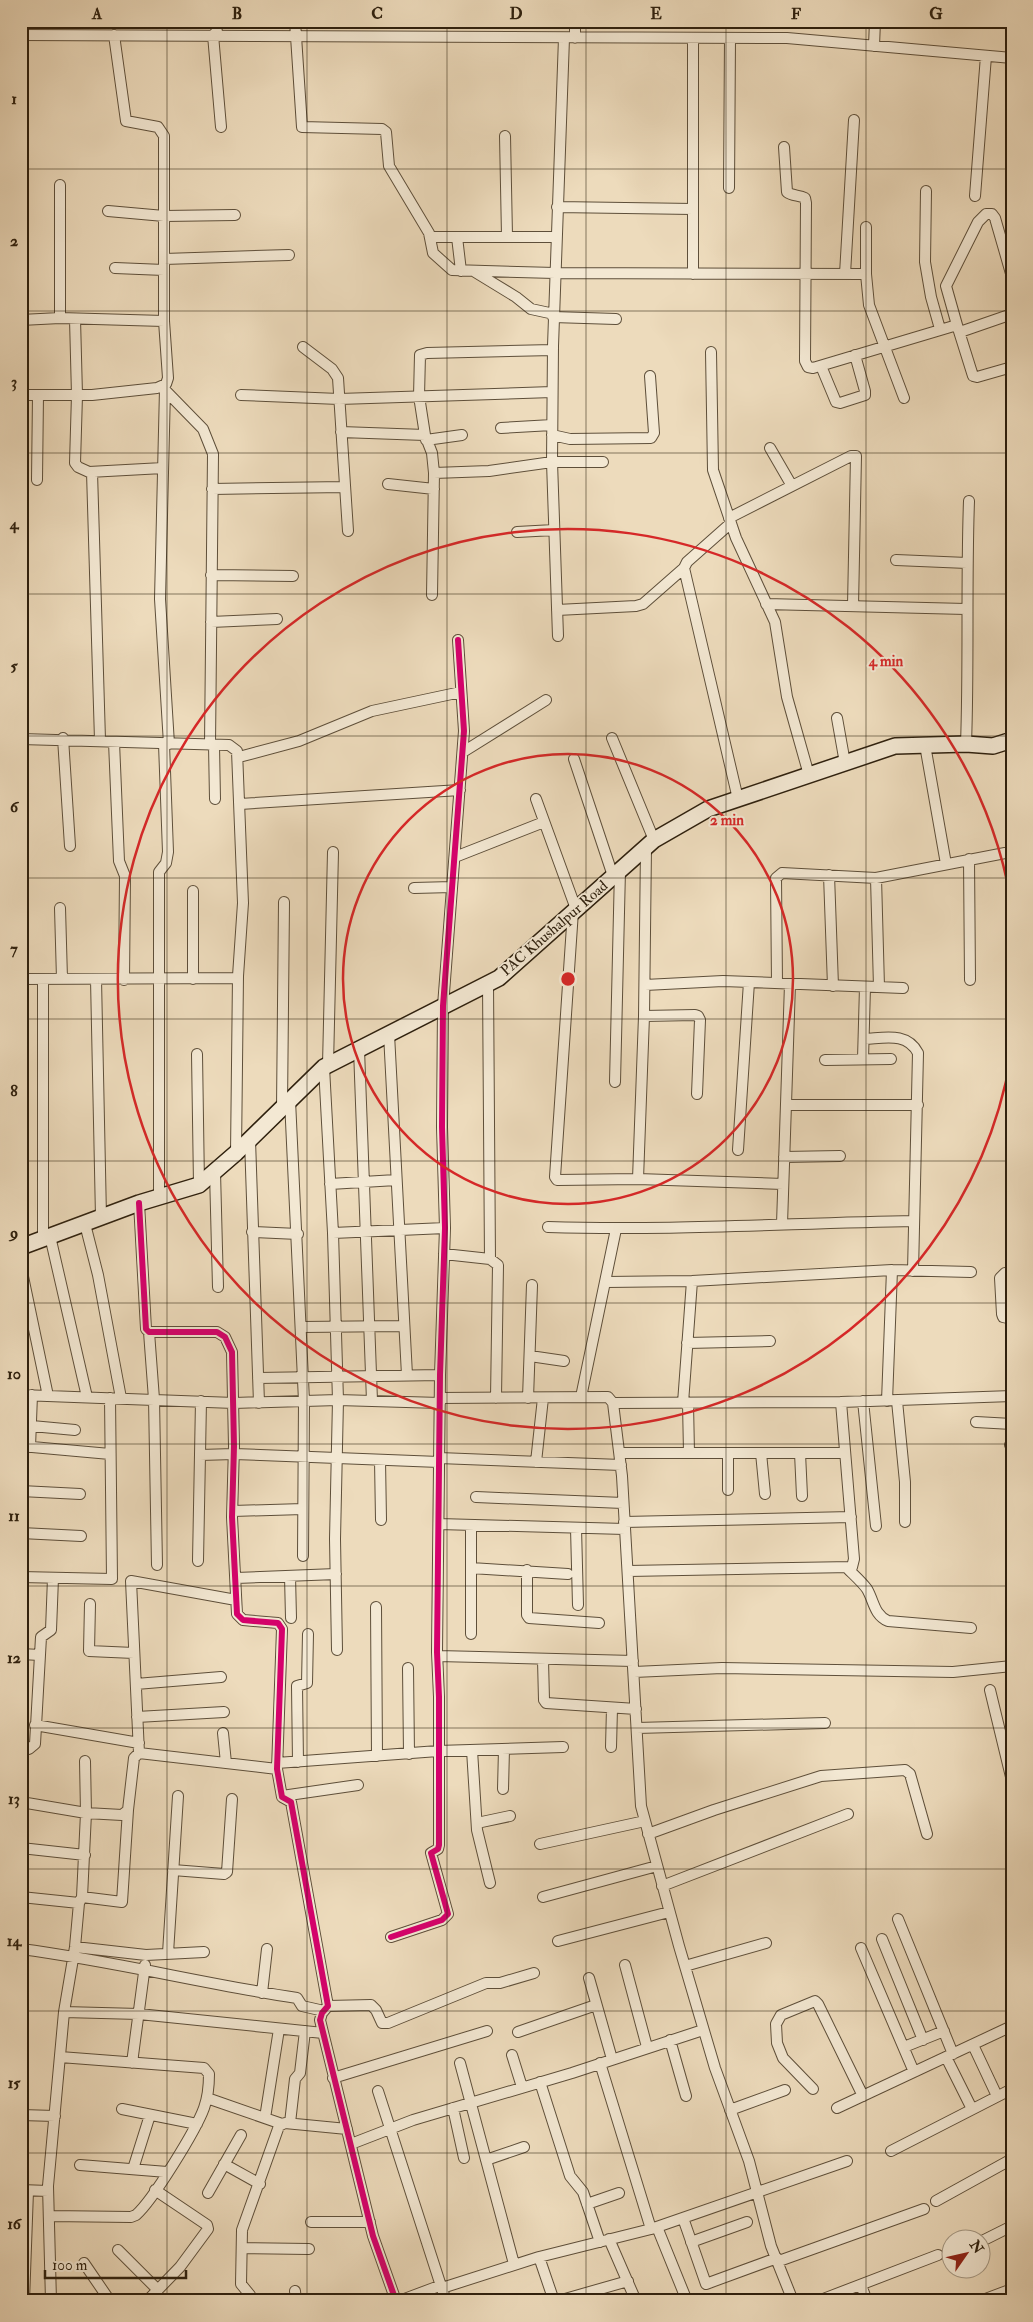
<svg xmlns="http://www.w3.org/2000/svg" width="1033" height="2322" font-family="'IM FELL Double Pica',serif">
	<style>
		.lines { fill: none; stroke-linecap: round; stroke-linejoin: round }
		.street-casing { stroke: #5e4f3a; stroke-width: 12 }
		.secondary-casing { stroke: #2e200e; stroke-width: 18 }
		.street { stroke: #f3e8d3; stroke-width: 10 }
		.secondary { stroke: #f3e8d3; stroke-width: 15 }
		.cycleway-casing { stroke: #f3e8d3; stroke-width: 9 }
		.cycleway { stroke: #d6006c; stroke-width: 6 }
		.grid { fill: none; stroke: #2e200e; stroke-width: 1; stroke-opacity: 0.55 }
		.ring { fill: none; stroke: #d62828; stroke-width: 2.5 }
		.labels { text-anchor: middle; stroke-width: 4; stroke-linejoin: round; paint-order: stroke }
		.street-label { font-size: 15px; fill: #2e200e; stroke: #f3e8d3 }
		.centre { fill: #d62828; stroke: #f3e8d3; stroke-width: 2.5 }
		.ring-label { font-size: 15px; text-anchor: middle; font-weight: bold; fill: #d62828; stroke: #f3e8d3; stroke-width: 4; stroke-linejoin: round; paint-order: stroke }
		.neatline { fill: none; stroke: #2e200e; stroke-width: 2 }
		.grid-label { font-size: 16px; text-anchor: middle; font-weight: bold; fill: #2e200e }
	</style>
	<rect width="100%" height="100%" fill="#eddbbc"/>
	<filter id="stains"><feTurbulence type="fractalNoise" baseFrequency=".004" numOctaves="4"/><feColorMatrix values="0 0 0 0 .2 0 0 0 0 .09 0 0 0 0 .02 0 0 0 .5 -.17"/></filter>
	<radialGradient id="worn" r=".72"><stop offset=".6" stop-color="#630" stop-opacity="0"/><stop offset="1" stop-color="#630" stop-opacity=".3"/></radialGradient>
	<g class="lines">
		<defs>
			<path id="street" d="M 216,21 L 217,35
				M 295,21 L 302,127 L 382,129 L 386,132 L 389,166 L 429,233 L 433,253 L 452,270 L 555,273 L 866,274
				M 21,35 L 787,38 L 1012,58
				M 213,35 L 221,127
				M 575,38 L 575,21
				M 693,38 L 693,274
				M 874,46 L 875,21
				M 505,136 L 507,236
				M 784,147 L 787,192 C 792,196 799,195 805,198 L 806,203 L 805,361 L 808,367 L 813,368 L 957,325 L 973,376 L 977,377 L 1012,367
				M 729,188 L 730,38
				M 926,191 L 925,262 L 931,297 L 940,329
				M 975,196 L 986,56
				M 557,207 L 693,209
				M 108,211 L 164,216 L 235,215
				M 866,227 L 866,274 L 869,305 L 904,398
				M 431,237 L 556,237
				M 457,237 L 461,271
				M 164,259 L 289,255
				M 115,268 L 164,270
				M 475,272 L 516,297 L 531,309 L 554,314
				M 845,274 L 854,120
				M 553,317 L 616,319
				M 60,318 L 60,185
				M 75,319 L 77,395 L 75,463 L 78,467 L 89,472 L 163,468
				M 21,320 L 60,318 L 164,321
				M 957,325 L 946,286 L 978,222 L 986,214 L 992,214 L 995,218 L 1012,277
				M 960,332 L 1012,314
				M 303,347 L 332,369 L 338,378 L 348,531
				M 711,352 L 713,470 L 736,538 L 775,622 L 787,697 L 809,775
				M 821,366 L 836,402 L 840,403 L 865,395 L 865,391 L 855,355
				M 162,387 L 203,429 L 213,454 L 210,745
				M 165,389 L 160,599 L 169,744
				M 21,395 L 92,395 L 157,388 L 166,384 L 168,378 L 164,321 L 164,136 L 158,127 L 126,121 L 114,35
				M 241,395 L 339,399 L 552,392
				M 501,428 L 552,425
				M 341,432 L 425,435
				M 552,435 L 570,439 L 651,438 L 654,433 L 650,376
				M 426,440 L 462,435
				M 770,448 L 792,486
				M 92,472 L 100,740
				M 434,473 L 489,471 L 552,462 L 603,462
				M 37,480 L 38,395
				M 388,484 L 434,489
				M 212,489 L 345,487
				M 729,518 L 851,456 L 856,456 L 853,606
				M 731,523 L 687,562 L 684,568 L 738,799
				M 517,532 L 554,530
				M 896,560 L 967,563
				M 211,575 L 293,576
				M 432,595 L 434,473 L 432,453 L 425,435 L 419,396 L 420,355 L 427,353 L 553,350
				M 766,604 L 966,609
				M 557,610 L 636,606 L 643,604 L 684,568
				M 211,622 L 277,619
				M 558,636 L 552,462 L 553,346 L 564,38
				M 837,718 L 845,763
				M 63,738 L 70,846
				M 612,738 L 654,840
				M 21,739 L 229,745 L 237,751 L 243,903 L 238,976 L 236,1153
				M 114,742 L 119,861 L 125,876 L 124,980
				M 966,744 C 969,663 966,582 969,501
				M 214,745 L 215,799
				M 925,745 L 946,864
				M 463,752 L 546,700
				M 239,757 L 299,741 L 372,711 L 461,692
				M 574,759 L 613,876
				M 536,799 L 576,909
				M 240,804 L 460,790
				M 21,831 L 22,855
				M 455,857 L 544,822
				M 969,859 L 970,980
				M 829,875 L 833,986
				M 876,878 L 879,987
				M 414,888 L 452,887
				M 60,908 L 62,979
				M 573,911 L 555,1177 L 557,1180 L 638,1179 L 783,1184
				M 21,979 L 238,978
				M 43,979 L 43,1239
				M 96,979 L 101,1217
				M 193,979 L 193,891
				M 488,983 L 490,1259
				M 777,983 L 776,878 L 782,873 L 876,878 L 1005,853
				M 645,985 L 723,981 L 903,988
				M 644,1016 L 695,1015 L 698,1016 L 700,1020 L 697,1094
				M 389,1034 L 407,1375
				M 865,1039 C 885,1038 907,1032 918,1053 L 913,1271
				M 359,1049 L 372,1401
				M 197,1054 L 199,1185
				M 863,1059 L 865,987
				M 825,1060 L 891,1059
				M 328,1065 L 333,852
				M 324,1067 L 333,1233 L 338,1400 L 335,1539 L 337,1650
				M 615,1082 L 620,870
				M 290,1100 L 304,1401 L 303,1556
				M 786,1105 L 918,1105
				M 282,1108 L 284,902
				M 250,1140 L 259,1403
				M 738,1150 L 749,982
				M 784,1157 L 840,1156
				M 215,1172 L 218,1287
				M 638,1179 L 644,1016 L 646,847
				M 330,1184 L 396,1180
				M 159,1197 L 159,872 L 166,863 L 168,852 L 164,744
				M 139,1203 L 146,1329 L 149,1332 L 217,1332 L 225,1337 L 232,1352 L 234,1446 L 232,1517 L 237,1614 L 243,1620 L 278,1623 L 282,1629 L 277,1769 L 282,1797 L 291,1802 L 328,2006 L 322,2013 L 320,2020 L 373,2236 L 396,2301
				M 85,1224 L 98,1275 L 121,1398
				M 782,1224 L 790,984
				M 548,1227 C 670,1231 792,1223 914,1221
				M 252,1232 L 298,1234
				M 333,1233 L 445,1228
				M 50,1236 L 87,1397
				M 444,1254 L 490,1259 L 498,1265 L 496,1398
				M 21,1267 L 48,1396
				M 1012,1273 L 1005,1273 L 1000,1278 L 1002,1314 L 1003,1317 L 1012,1319
				M 606,1282 L 692,1281 L 892,1270 L 971,1272
				M 302,1327 L 404,1326
				M 149,1332 L 154,1399 L 157,1565
				M 687,1343 L 770,1341
				M 530,1356 L 564,1361
				M 258,1378 L 440,1375
				M 21,1385 L 24,1395
				M 21,1395 L 234,1403 L 338,1400 L 440,1403
				M 581,1397 L 616,1229
				M 440,1398 L 608,1397 L 613,1403 L 622,1476 L 641,1806 L 679,1946 L 715,2068 L 749,2161 L 771,2246 L 793,2301
				M 528,1398 L 532,1285
				M 863,1401 L 876,1526
				M 887,1401 L 892,1270
				M 897,1401 L 905,1482 L 905,1522
				M 613,1403 L 841,1402 L 1012,1396
				M 683,1403 L 692,1281
				M 688,1403 L 689,1453
				M 976,1422 L 1012,1424
				M 21,1425 L 75,1430
				M 1010,1445 L 1012,1445
				M 21,1446 L 110,1454
				M 30,1447 L 32,1395
				M 620,1453 L 845,1453
				M 761,1453 L 765,1494
				M 800,1453 L 802,1496
				M 200,1455 L 234,1454 L 439,1462
				M 439,1458 L 621,1465
				M 380,1460 L 381,1520
				M 536,1462 L 543,1398
				M 728,1490 L 728,1453
				M 21,1491 L 80,1494
				M 476,1497 L 623,1503
				M 233,1511 L 303,1509
				M 624,1522 L 851,1517
				M 439,1524 L 625,1529
				M 576,1528 L 578,1605
				M 21,1533 L 81,1536
				M 198,1561 L 201,1401
				M 471,1568 L 568,1574
				M 848,1569 C 854,1575 862,1582 867,1589 C 874,1601 874,1615 888,1621 L 971,1628
				M 527,1570 L 527,1615 L 529,1618 L 599,1623
				M 628,1571 L 852,1567 L 854,1559 L 841,1402
				M 290,1576 L 291,1618
				M 21,1577 L 112,1579 L 110,1398
				M 236,1578 L 336,1574
				M 90,1604 L 89,1651 L 134,1653
				M 376,1607 L 377,1756
				M 471,1634 L 471,1525
				M 21,1654 L 40,1655
				M 438,1656 L 633,1661
				M 543,1660 L 544,1700 L 546,1703 L 636,1709
				M 408,1668 L 409,1754
				M 634,1672 L 722,1668 L 953,1672 L 1012,1666
				M 136,1684 L 221,1677
				M 990,1690 L 1012,1781
				M 137,1717 L 224,1712
				M 35,1725 L 139,1743
				M 637,1728 L 825,1723
				M 223,1733 L 226,1763
				M 611,1747 L 612,1708
				M 21,1748 L 29,1749 L 35,1744 L 41,1637 L 51,1630 L 53,1578
				M 472,1750 L 477,1830 L 490,1883
				M 139,1753 L 131,1581 L 236,1600
				M 298,1762 L 297,1686 L 307,1683 L 308,1634
				M 277,1763 L 438,1751 L 563,1747
				M 503,1789 L 504,1749
				M 282,1796 L 358,1785
				M 21,1802 L 86,1813 L 85,1761
				M 477,1823 L 510,1816
				M 648,1834 L 714,1810 L 821,1776 L 905,1770 L 910,1774 L 927,1834
				M 540,1844 L 645,1821
				M 21,1848 L 85,1855
				M 173,1870 L 224,1874 L 227,1872 L 232,1799
				M 662,1886 L 848,1814
				M 21,1897 L 79,1903
				M 82,1897 L 122,1902 L 128,1810
				M 543,1897 L 657,1866
				M 898,1919 L 953,2054
				M 391,1937 L 442,1920 L 448,1914 L 431,1853 L 438,1849 L 439,1845 L 439,1697 L 437,1652 L 440,1375 L 445,1228 L 442,1127 L 443,1006 L 464,731 L 458,640
				M 882,1939 L 923,2040
				M 558,1941 L 669,1912
				M 75,1947 L 146,1955 L 204,1952
				M 861,1948 L 914,2072
				M 21,1949 C 114,1961 204,1984 297,1998 L 302,2006 L 324,2011
				M 168,1953 L 178,1796
				M 625,1965 L 647,2047
				M 685,1966 L 766,1943
				M 589,1978 L 612,2059
				M 262,1993 L 267,1949
				M 328,2006 L 371,2005 L 376,2010 L 382,2023 L 388,2023 L 486,1983 L 500,1983 L 534,1973
				M 64,2012 L 139,2014 L 323,2033
				M 518,2032 L 596,2005
				M 670,2040 L 686,2096
				M 973,2045 L 997,2096
				M 904,2047 L 944,2031
				M 512,2055 L 522,2087
				M 946,2057 L 972,2109
				M 132,2063 L 145,1965
				M 460,2063 L 514,2264
				M 600,2063 L 651,2229
				M 333,2078 L 487,2031
				M 540,2082 L 570,2176 L 583,2192 L 600,2242
				M 813,2089 L 783,2058 L 777,2043 L 776,2024 L 781,2015 L 815,2001 L 818,2004 L 863,2096
				M 378,2091 L 441,2286
				M 207,2098 L 282,2124
				M 453,2108 L 464,2158
				M 837,2108 L 1012,2026
				M 122,2109 L 197,2124
				M 730,2110 L 785,2090
				M 21,2115 L 55,2116
				M 265,2118 L 279,2029
				M 290,2123 L 295,2079 L 300,2073 L 305,2031
				M 351,2144 L 413,2120 L 572,2073 L 703,2030
				M 891,2151 L 1012,2089
				M 486,2160 L 524,2147
				M 224,2164 L 260,2184
				M 80,2165 L 167,2172
				M 133,2169 L 150,2115
				M 21,2190 L 48,2191
				M 208,2193 L 241,2135
				M 936,2201 L 1012,2159
				M 587,2204 L 619,2193
				M 49,2216 L 131,2217 L 136,2215 C 153,2200 196,2130 204,2108 C 208,2097 209,2086 209,2074 L 204,2068 L 60,2057
				M 683,2218 L 706,2284 L 777,2258
				M 311,2222 L 370,2222
				M 657,2227 L 687,2301
				M 609,2239 L 636,2301
				M 691,2242 L 747,2222
				M 980,2242 L 1012,2226
				M 242,2248 L 309,2249
				M 118,2250 L 158,2290
				M 539,2257 L 554,2301
				M 779,2261 L 924,2209
				M 84,2263 L 110,2301
				M 861,2285 L 867,2301
				M 442,2288 L 539,2257 L 651,2229 L 847,2161
				M 295,2291 L 296,2301
				M 24,2301 L 28,2191
				M 51,2301 L 48,2186 L 64,2012 L 75,1947 L 79,1903 L 82,1897 L 86,1813 L 122,1815 L 128,1810 L 134,1758 L 139,1753 L 277,1769
				M 147,2301 L 180,2267 L 208,2229 L 207,2225 L 155,2190
				M 251,2301 L 250,2295 L 241,2284 L 242,2230 L 279,2126 L 285,2123 L 347,2129
				M 399,2301 L 439,2286 L 441,2286 L 446,2301
				M 558,2301 L 628,2281
				M 818,2301 L 938,2255
				M 980,2301 L 1012,2289"/>
			<path id="secondary" d="M 21,1247 L 139,1203 L 199,1185 L 236,1153 L 324,1067 L 499,978 L 654,840 L 708,809 L 895,746 L 966,744 L 993,746 L 1012,740"/>
		</defs>
		<use href="#street" class="street-casing"/>
		<use href="#secondary" class="secondary-casing"/>
		<use href="#street" class="street"/>
		<use href="#secondary" class="secondary"/>
		<defs>
			<path id="cycleway" d="M 139,1203 L 146,1329 L 149,1332 L 217,1332 L 225,1337 L 232,1352 L 234,1446 L 232,1517 L 237,1614 L 243,1620 L 278,1623 L 282,1629 L 277,1769 L 282,1797 L 291,1802 L 328,2006 L 322,2013 L 320,2020 L 373,2236 L 396,2301
				M 391,1937 L 442,1920 L 448,1914 L 431,1853 L 438,1849 L 439,1845 L 439,1697 L 437,1652 L 440,1375 L 445,1228 L 442,1127 L 443,1006 L 464,731 L 458,640"/>
		</defs>
		<use href="#cycleway" class="cycleway-casing"/>
		<use href="#cycleway" class="cycleway"/>
	</g>
	<path class="grid" d="M 167,21 L 167,2301M 307,21 L 307,2301M 447,21 L 447,2301M 586,21 L 586,2301M 726,21 L 726,2301M 866,21 L 866,2301M 21,169 L 1012,169M 21,311 L 1012,311M 21,453 L 1012,453M 21,594 L 1012,594M 21,736 L 1012,736M 21,878 L 1012,878M 21,1019 L 1012,1019M 21,1161 L 1012,1161M 21,1303 L 1012,1303M 21,1444 L 1012,1444M 21,1586 L 1012,1586M 21,1728 L 1012,1728M 21,1869 L 1012,1869M 21,2011 L 1012,2011M 21,2153 L 1012,2153"/>
	<g class="ring">
		<circle cx="568" cy="979" r="225"/>
		<path d="M1011 1057A450 450 0 1 1 1011 901"/>
	</g>
	<g class="labels">
		<g class="street-label">
			<text transform="translate(554 928) rotate(-41)" y="5">PAC Khushalpur Road</text>
		</g>
	</g>
	<circle cx="568" cy="979" r="8" class="centre"/>
	<g class="ring-label">
		<text x="886" y="666">4 min</text>
		<text x="727" y="825">2 min</text>
	</g>
	<rect width="1033" height="2322" fill="none" stroke="#eddbbc" stroke-width="55"/>
	<g transform="translate(966 2254) rotate(56)"><circle r="24" fill="#f3e8d3" stroke="#a49884"/>
	<path d="M0-4L9 19L0 12L-9 19Z" fill="#8f2418"/>
	<text y="-8" font-size="14" font-weight="bold" text-anchor="middle" fill="#2e200e">N</text>
	</g>
	<path d="M45 2270v8h141v-8" fill="none" stroke="#2e200e" stroke-width="2.5"/>
	<text x="52" y="2270" font-size="15" fill="#2e200e" stroke="#f3e8d3" stroke-width="4" paint-order="stroke">100 m</text>
	<rect x="28" y="28" width="978" height="2266" class="neatline"/>
	<g class="grid-label">
		<text x="97" y="19">A</text>
		<text x="237" y="19">B</text>
		<text x="377" y="19">C</text>
		<text x="516" y="19">D</text>
		<text x="656" y="19">E</text>
		<text x="796" y="19">F</text>
		<text x="936" y="19">G</text>
		<text x="14" y="104">1</text>
		<text x="14" y="246">2</text>
		<text x="14" y="387">3</text>
		<text x="14" y="529">4</text>
		<text x="14" y="671">5</text>
		<text x="14" y="812">6</text>
		<text x="14" y="954">7</text>
		<text x="14" y="1096">8</text>
		<text x="14" y="1238">9</text>
		<text x="14" y="1379">10</text>
		<text x="14" y="1521">11</text>
		<text x="14" y="1663">12</text>
		<text x="14" y="1804">13</text>
		<text x="14" y="1946">14</text>
		<text x="14" y="2088">15</text>
		<text x="14" y="2229">16</text>
	</g>
	<rect width="100%" height="100%" filter="url(#stains)"/>
	<rect width="100%" height="100%" fill="url(#worn)"/>
</svg>
